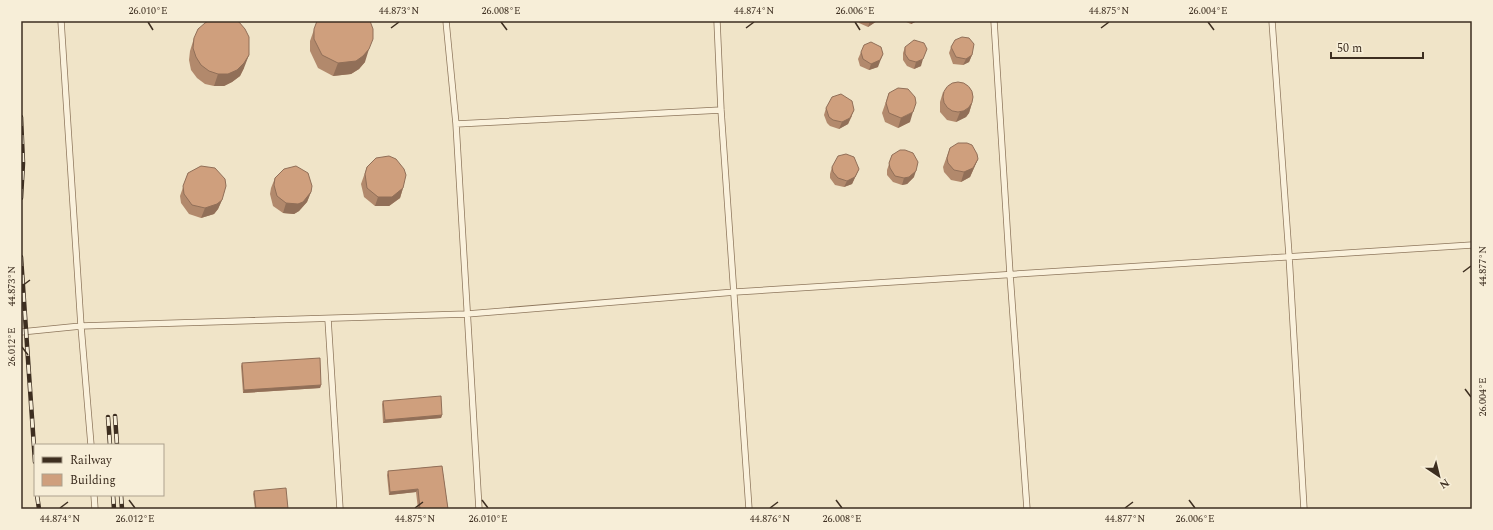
<svg xmlns="http://www.w3.org/2000/svg" width="1493" height="530" font-family="Spectral,serif">
	<style>
		.lines { fill: none; stroke-linecap: round; stroke-linejoin: round }
		.lane-casing { stroke: #8d765c; stroke-width: 7 }
		.lane { stroke: #faf1dc; stroke-width: 5.5 }
		.rail-casing { stroke: #3d2e20; stroke-width: 4.5 }
		.rail { stroke: #f7eed8; stroke-width: 3; stroke-dasharray: 9; stroke-linecap: butt }
		.wall { fill: #b2896c }
		.shaded-wall { fill: #916f58 }
		.building { fill: #cf9f7d; stroke: #916f58 }
		.ticks { fill: none; stroke: #3d2e20; stroke-width: 1.5 }
		.neatline { fill: none; stroke: #3d2e20; stroke-width: 1.5 }
		.ticks-label { font-size: 10px; text-anchor: middle; fill: #3d2e20 }
	</style>
	<rect width="100%" height="100%" fill="#f0e4c8"/>
	<g class="lines">
		<defs>
			<path id="lane" d="M 61,21 L 81,326 L 91,445
				M 446,21 L 456,124 L 479,509
				M 717,21 L 721,110 L 749,509
				M 994,21 L 1010,274 L 1027,509
				M 1272,21 L 1289,255 L 1304,509
				M 456,124 L 721,110
				M 328,319 L 340,509
				M 21,332 L 81,326 L 467,314 L 735,292 L 1472,245
				M 94,495 L 95,509"/>
		</defs>
		<use href="#lane" class="lane-casing"/>
		<use href="#lane" class="lane"/>
		<defs>
			<path id="rail" d="M 21,117 L 23,163 L 21,198
				M 21,257 L 35,462
				M 115,416 L 117,445
				M 108,417 L 110,445
				M 37,495 L 39,509
				M 113,495 L 114,509
				M 121,495 L 122,509"/>
		</defs>
		<use href="#rail" class="rail-casing"/>
		<use href="#rail" class="rail"/>
	</g>
	<path class="wall" d="M 317,21 L 365,62 L 359,69 L 351,74 L 333,76 L 318,68 L 310,51 L 310,41 Z
		M 858,21 L 877,21 L 868,27 L 859,23 Z
		M 904,21 L 917,21 L 911,24 Z
		M 194,38 L 244,68 L 240,76 L 232,82 L 224,86 L 214,86 L 205,84 L 197,78 L 191,70 L 189,60 L 190,51 Z
		M 905,47 L 921,66 L 914,69 L 907,66 L 903,60 L 903,53 Z
		M 951,47 L 972,55 L 969,62 L 963,65 L 953,64 L 949,53 Z
		M 861,52 L 878,67 L 869,70 L 860,66 L 858,59 Z
		M 943,92 L 972,103 L 969,113 L 966,117 L 956,122 L 947,120 L 940,112 L 940,102 Z
		M 889,93 L 910,122 L 898,128 L 885,122 L 882,113 Z
		M 826,108 L 852,116 L 848,124 L 839,129 L 830,126 L 827,123 L 824,115 Z
		M 950,148 L 978,159 L 970,177 L 961,182 L 951,180 L 944,172 L 943,167 Z
		M 892,155 L 914,177 L 907,184 L 902,185 L 893,182 L 887,175 L 887,170 Z
		M 367,167 L 403,188 L 400,198 L 389,206 L 375,206 L 364,197 L 361,184 Z
		M 832,167 L 859,169 L 852,184 L 844,187 L 835,185 L 830,178 L 830,174 Z
		M 188,173 L 222,200 L 218,209 L 214,214 L 201,218 L 189,214 L 181,203 L 180,196 Z
		M 275,178 L 311,192 L 307,202 L 299,211 L 294,214 L 283,213 L 273,206 L 270,194 L 271,188 Z
		M 242,363 L 321,385 L 320,388 L 243,393 L 241,366 Z
		M 383,401 L 442,415 L 441,418 L 383,423 L 382,404 Z
		M 442,466 L 448,509 L 418,509 L 416,492 L 389,495 L 387,475 L 388,471 Z
		M 254,491 L 288,509 L 255,509 L 253,494 Z"/>
	<path class="shaded-wall" d="M 870,21 L 877,21 L 868,27 Z
		M 912,21 L 917,21 L 911,24 Z
		M 369,49 L 365,62 L 359,69 L 351,74 L 333,76 L 338,63 Z
		M 883,54 L 878,67 L 869,70 L 871,64 Z
		M 249,55 L 244,68 L 240,76 L 232,82 L 224,86 L 214,86 L 218,74 Z
		M 972,55 L 969,62 L 963,65 L 966,59 Z
		M 923,59 L 921,66 L 914,69 L 916,62 Z
		M 972,103 L 969,113 L 966,117 L 956,122 L 960,112 Z
		M 854,110 L 848,124 L 839,129 L 842,122 Z
		M 913,112 L 910,122 L 898,128 L 901,118 Z
		M 978,159 L 970,177 L 961,182 L 964,172 Z
		M 859,169 L 852,184 L 844,187 L 847,181 Z
		M 916,171 L 914,177 L 907,184 L 902,185 L 904,178 Z
		M 403,188 L 400,198 L 389,206 L 375,206 L 378,197 Z
		M 311,192 L 307,202 L 299,211 L 294,214 L 283,213 L 286,203 Z
		M 222,200 L 218,209 L 214,214 L 201,218 L 205,208 Z
		M 321,385 L 320,388 L 243,393 L 244,390 Z
		M 442,415 L 441,418 L 383,423 L 385,420 Z
		M 418,489 L 416,492 L 389,495 L 390,492 Z"/>
	<path class="building" d="M 208,21 L 236,21 L 239,22 L 245,29 L 249,37 L 249,55 L 244,63 L 237,70 L 228,74 L 218,74 L 209,71 L 201,65 L 196,57 L 193,48 L 194,38 L 198,29 L 205,23 Z
		M 317,21 L 370,21 L 373,29 L 373,39 L 369,49 L 363,56 L 356,61 L 338,63 L 322,55 L 314,39 L 314,29 Z
		M 962,37 L 969,38 L 974,44 L 972,55 L 966,59 L 956,57 L 951,47 L 955,40 Z
		M 914,40 L 924,43 L 927,49 L 923,59 L 916,62 L 909,60 L 905,54 L 905,47 Z
		M 871,42 L 881,47 L 883,54 L 880,60 L 871,64 L 863,59 L 861,52 L 864,45 Z
		M943 97a15 15 0 1 1 30 0a15 15 0 1 1-30 0Z
		M 898,88 L 908,89 L 915,97 L 916,103 L 913,112 L 901,118 L 889,113 L 886,103 L 889,93 Z
		M 841,94 L 852,101 L 854,110 L 850,118 L 842,122 L 833,120 L 829,117 L 826,108 L 832,97 Z
		M 958,143 L 967,143 L 972,145 L 977,154 L 978,159 L 973,168 L 964,172 L 954,170 L 948,163 L 947,158 L 950,148 Z
		M 900,150 L 905,150 L 913,153 L 918,162 L 916,171 L 909,177 L 904,178 L 895,176 L 890,168 L 889,163 L 892,155 Z
		M 846,154 L 854,157 L 859,169 L 855,177 L 847,181 L 838,178 L 833,172 L 832,167 L 838,156 Z
		M 389,156 L 396,159 L 404,169 L 406,175 L 403,188 L 392,197 L 378,197 L 367,188 L 365,174 L 367,167 L 376,158 Z
		M 201,166 L 215,168 L 225,179 L 226,186 L 222,200 L 217,204 L 205,208 L 192,205 L 184,194 L 183,186 L 188,173 Z
		M 296,166 L 308,173 L 312,186 L 311,192 L 303,202 L 298,204 L 286,203 L 277,196 L 274,185 L 275,178 L 284,169 Z
		M 320,358 L 321,385 L 244,390 L 242,363 Z
		M 441,396 L 442,415 L 385,420 L 383,401 Z
		M 442,466 L 448,509 L 420,509 L 418,489 L 390,492 L 388,471 Z
		M 286,488 L 288,509 L 256,509 L 254,491 Z"/>
	<path class="ticks" d="M 148,22 L 153,30M 501,22 L 507,30M 855,22 L 860,30M 1208,22 L 1214,30M 391,28 L 399,22M 746,28 L 754,22M 1101,28 L 1109,22M 1463,272 L 1471,266M 22,286 L 30,280M 22,347 L 28,355M 1465,389 L 1471,397M 129,500 L 135,508M 482,500 L 488,508M 836,500 L 842,508M 1189,500 L 1195,508M 60,508 L 68,502M 415,508 L 423,502M 770,508 L 778,502M 1125,508 L 1133,502"/>
	<rect width="1493" height="530" fill="none" stroke="#f7eed8" stroke-width="44"/>
	<rect x="34" y="444" width="130" height="52" fill="#f7eed8" stroke="#ada18e"/>
	<rect x="42" y="457" width="20" height="6" fill="#3d2e20" stroke="#ada18e"/>
	<text x="70" y="464" font-size="12" fill="#3d2e20">Railway</text>
	<rect x="42" y="474" width="20" height="12" fill="#cf9f7d" stroke="#ada18e"/>
	<text x="70" y="484" font-size="12" fill="#3d2e20">Building</text>
	<g transform="translate(1439 476) rotate(145)" stroke="#f7eed8" stroke-width="3" paint-order="stroke">
	<path d="M0-3L7 15L0 10L-7 15Z" fill="#3d2e20"/>
	<text y="-6" font-size="11" font-weight="bold" text-anchor="middle" fill="#3d2e20">N</text>
	</g>
	<path d="M1331 52v6h92v-6" fill="none" stroke="#3d2e20" stroke-width="2"/>
	<text x="1337" y="52" font-size="12" fill="#3d2e20" stroke="#f7eed8" stroke-width="3" paint-order="stroke">50 m</text>
	<rect x="22" y="22" width="1449" height="486" class="neatline"/>
	<g class="ticks-label">
		<text x="148" y="14">26.010°E</text>
		<text x="399" y="14">44.873°N</text>
		<text x="501" y="14">26.008°E</text>
		<text x="754" y="14">44.874°N</text>
		<text x="855" y="14">26.006°E</text>
		<text x="1109" y="14">44.875°N</text>
		<text x="1208" y="14">26.004°E</text>
		<text transform="translate(1482 266) rotate(-90)" y="4">44.877°N</text>
		<text transform="translate(11 286) rotate(-90)" y="4">44.873°N</text>
		<text transform="translate(11 347) rotate(-90)" y="4">26.012°E</text>
		<text transform="translate(1482 397) rotate(-90)" y="4">26.004°E</text>
		<text x="60" y="522">44.874°N</text>
		<text x="135" y="522">26.012°E</text>
		<text x="415" y="522">44.875°N</text>
		<text x="488" y="522">26.010°E</text>
		<text x="770" y="522">44.876°N</text>
		<text x="842" y="522">26.008°E</text>
		<text x="1125" y="522">44.877°N</text>
		<text x="1195" y="522">26.006°E</text>
	</g>
</svg>
